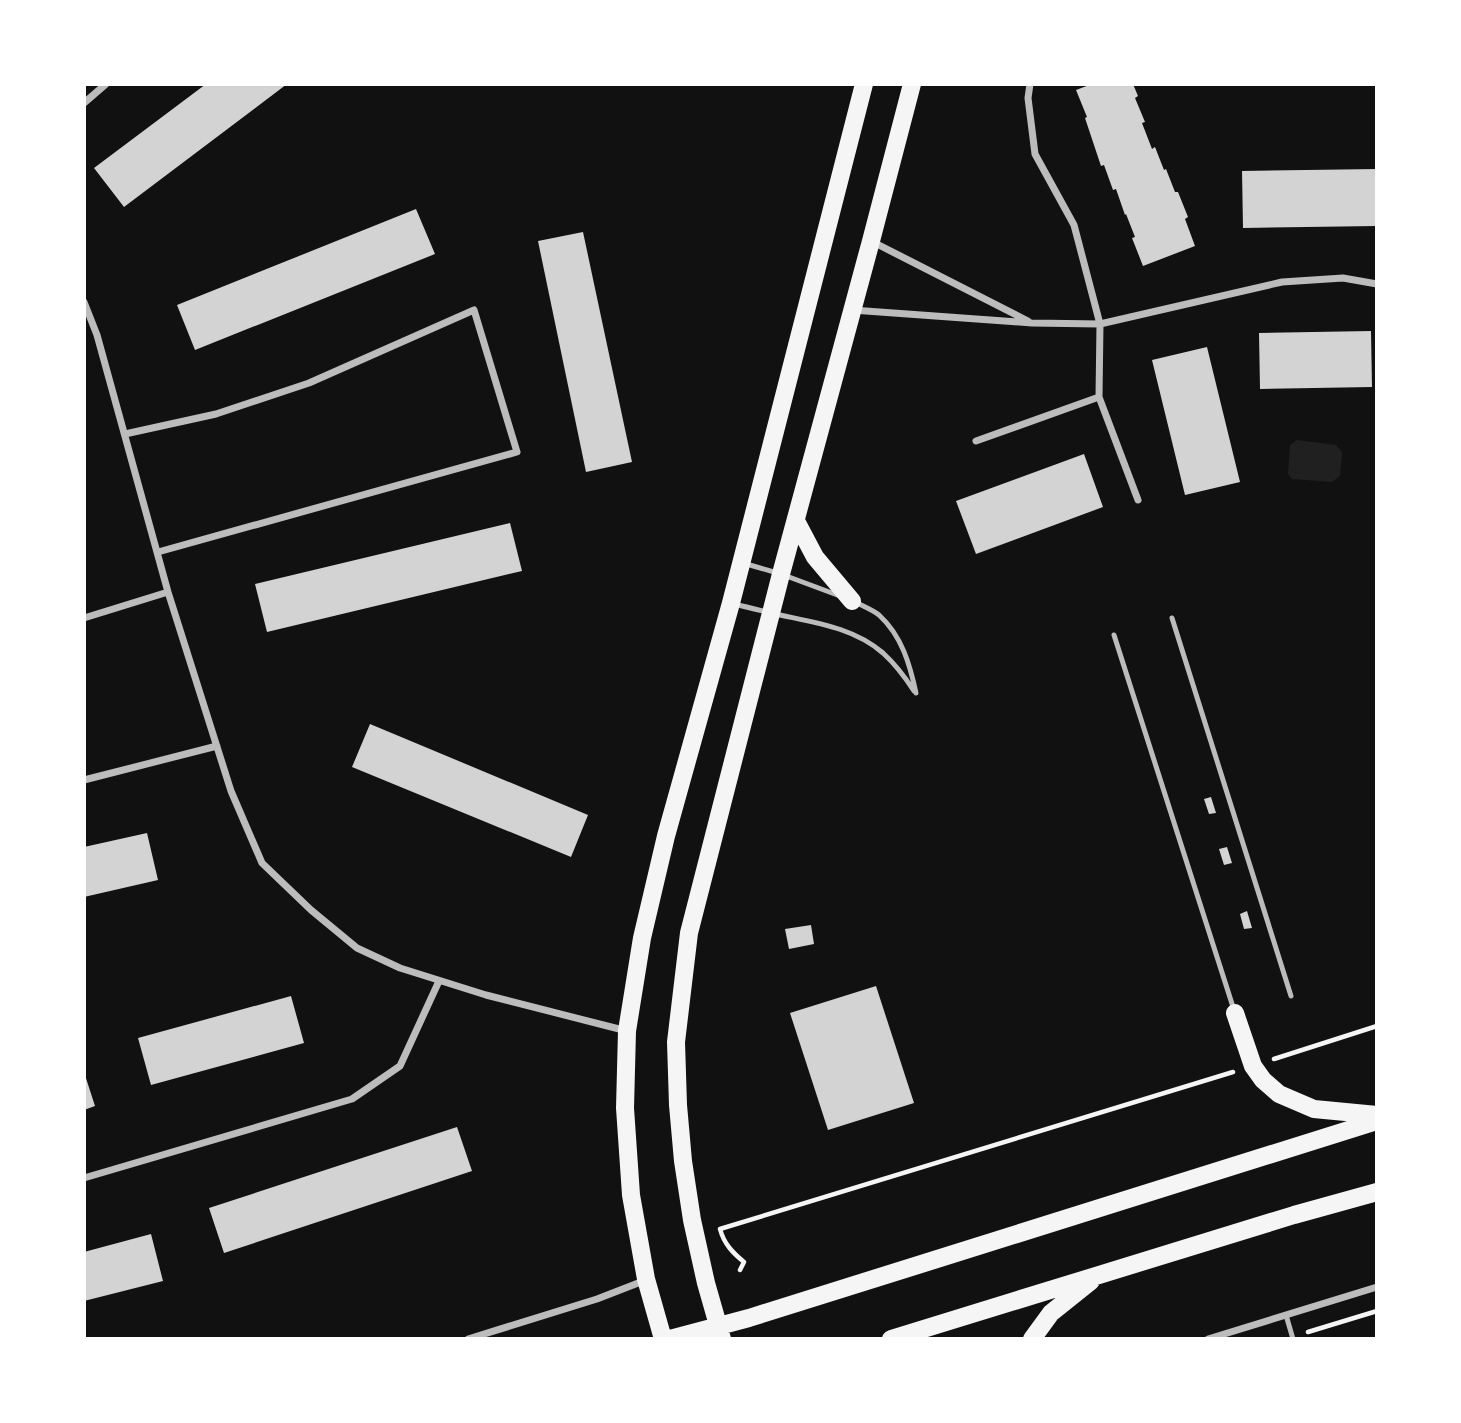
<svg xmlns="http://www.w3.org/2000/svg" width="1461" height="1423" font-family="Merriweather,serif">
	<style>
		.green { fill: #202020 }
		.building { fill: #d3d3d3 }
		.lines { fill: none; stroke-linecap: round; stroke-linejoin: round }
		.path { stroke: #f5f5f5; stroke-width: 4.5 }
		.service { stroke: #bcbcbc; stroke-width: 5 }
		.minor { stroke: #bcbcbc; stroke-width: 7 }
		.primary { stroke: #f5f5f5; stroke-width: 18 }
	</style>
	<rect width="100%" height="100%" fill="#111"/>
	<path class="green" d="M 1297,440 L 1336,445 L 1342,452 L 1340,476 L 1332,482 L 1292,479 L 1288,474 L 1290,445 Z"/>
	<path class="building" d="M 206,84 L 287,84 L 124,207 L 94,168 Z
		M 1092,84 L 1133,84 L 1138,96 L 1135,98 L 1145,122 L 1142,123 L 1152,149 L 1155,147 L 1164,170 L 1166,169 L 1175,192 L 1178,192 L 1188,217 L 1185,219 L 1195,246 L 1143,266 L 1132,238 L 1135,237 L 1126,214 L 1125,215 L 1116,189 L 1113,190 L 1104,165 L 1101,166 L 1085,118 L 1087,117 L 1076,90 Z
		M 1377,169 L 1377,226 L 1243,228 L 1242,171 Z
		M 416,209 L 435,254 L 195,350 L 177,305 Z
		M 583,232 L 632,462 L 586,472 L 538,241 Z
		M 1371,331 L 1372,387 L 1260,389 L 1259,333 Z
		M 1207,347 L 1240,482 L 1185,495 L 1152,360 Z
		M 1084,454 L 1103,507 L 976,554 L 956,501 Z
		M 510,523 L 522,571 L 267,632 L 255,584 Z
		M 370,724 L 588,815 L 571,857 L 352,767 Z
		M 1211,797 L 1216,813 L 1209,814 L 1204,799 Z
		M 147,833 L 158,880 L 84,897 L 84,847 Z
		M 1227,847 L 1232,863 L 1224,865 L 1219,849 Z
		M 1247,911 L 1252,928 L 1244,929 L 1240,914 Z
		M 811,925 L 814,944 L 789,949 L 785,929 Z
		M 876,986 L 914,1103 L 828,1130 L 790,1013 Z
		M 291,996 L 304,1043 L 151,1085 L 138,1038 Z
		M 84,1072 L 95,1106 L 84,1110 Z
		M 457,1127 L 472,1171 L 224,1253 L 209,1208 Z
		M 151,1234 L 163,1281 L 84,1301 L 84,1252 Z"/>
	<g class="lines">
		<path class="path" d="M 1274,1059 L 1377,1026
			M 740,1270 L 744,1262 C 733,1253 724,1244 720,1229 L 1233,1072
			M 1308,1332 L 1377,1311"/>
		<path class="service" d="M 743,563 L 781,574 L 840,596
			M 855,602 C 863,606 873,610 879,615 C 902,636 910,665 916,693
			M 734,604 C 747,607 759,610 771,613 C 810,622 852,626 883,653 C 895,664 905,677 914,691
			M 1172,618 L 1291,996
			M 1114,635 L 1234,1010
			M 1286,1315 L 1293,1339"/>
		<path class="minor" d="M 84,103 L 106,84
			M 871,241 L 1028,321
			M 84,302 L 97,335 L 168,592 L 231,791 L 262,863 L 311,910 L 357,948 L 400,968 L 486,995 L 627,1031
			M 852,310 L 1032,323 L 1100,324 L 1282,282 L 1343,278 L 1377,284
			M 1099,397 L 1138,500
			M 125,434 L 216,414 L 309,383 L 474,310 L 517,452 L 158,552
			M 976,441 L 1099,397 L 1100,324 L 1074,225 L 1035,154 L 1028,98 L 1030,84
			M 84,618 L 168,592
			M 84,780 L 217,746
			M 84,1178 L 352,1099 L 400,1066 L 439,981
			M 468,1339 L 597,1299 L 646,1280
			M 1208,1339 L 1377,1287"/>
		<path class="primary" d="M 796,521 L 815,557 L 852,601
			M 1235,1013 L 1253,1066 L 1263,1080 L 1279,1094 L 1314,1109 L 1377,1115
			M 663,1339 L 646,1279 L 631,1195 L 625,1108 L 627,1031 L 642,938 L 666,836 L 731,603 L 864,84
			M 670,1339 L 749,1318 L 1377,1121
			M 722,1339 L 706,1283 L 692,1220 L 683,1161 L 678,1105 L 676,1042 L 689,933 L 781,574 L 871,241 L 912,84
			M 891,1339 L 1294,1215 L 1377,1192
			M 1032,1339 L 1051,1313 L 1091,1281"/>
	</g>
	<rect width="1461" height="1423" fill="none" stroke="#ffffff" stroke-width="172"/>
</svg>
